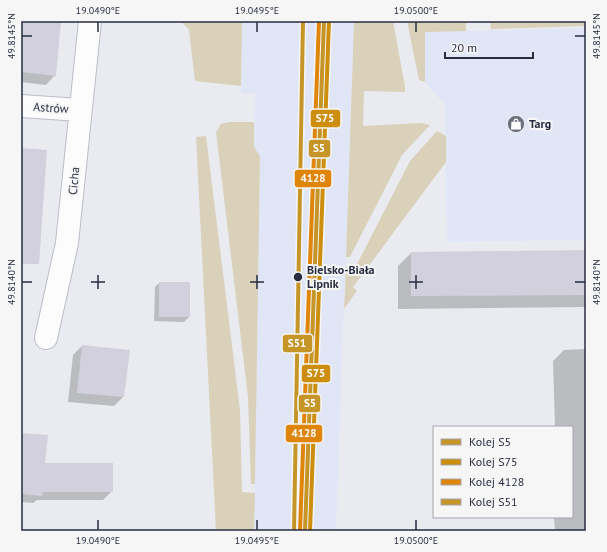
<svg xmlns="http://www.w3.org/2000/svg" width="607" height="552" font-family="'PT Sans',sans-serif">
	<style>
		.built { fill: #e1e6f6 }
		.green { fill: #d9d1b9 }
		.shadow { fill: #0003 }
		.building { fill: #d1d0dc }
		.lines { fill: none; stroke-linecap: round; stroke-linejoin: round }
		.minor-casing { stroke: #babdc9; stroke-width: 24 }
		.minor { stroke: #fcfcfd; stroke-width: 22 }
		.rail-1-casing { stroke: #f6f6f6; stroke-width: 7 }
		.rail-2-casing { stroke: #f6f6f6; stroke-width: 7 }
		.rail-3-casing { stroke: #f6f6f6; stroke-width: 7 }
		.rail-4-casing { stroke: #f6f6f6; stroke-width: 7 }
		.rail-1 { stroke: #c69528; stroke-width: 4 }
		.rail-2 { stroke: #cd8e0d; stroke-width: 4 }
		.rail-3 { stroke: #df850a; stroke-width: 4 }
		.rail-4 { stroke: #c69528; stroke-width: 4 }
		.ticks { fill: none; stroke: #272c41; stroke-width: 1.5 }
		.stop-dot { fill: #272c41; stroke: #f6f6f6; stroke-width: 1.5 }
		.labels { text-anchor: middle; stroke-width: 4; stroke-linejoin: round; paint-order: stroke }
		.street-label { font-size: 12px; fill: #272c41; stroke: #f6f6f6 }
		.poi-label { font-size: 12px; font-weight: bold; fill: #272c41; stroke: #f6f6f6; text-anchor: start }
		.stop-label { font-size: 12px; font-weight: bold; fill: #272c41; stroke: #f6f6f6; text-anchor: start }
		.line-badge { stroke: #f6f6f6; stroke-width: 1.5 }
		.badge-label { font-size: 11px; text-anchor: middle; font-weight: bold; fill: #fff }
		.neatline { fill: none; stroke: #272c41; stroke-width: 1.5 }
		.ticks-label { font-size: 10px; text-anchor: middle; fill: #272c41 }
	</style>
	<rect width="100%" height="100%" fill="#eaebf0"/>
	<path class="built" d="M 242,21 L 354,21 L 336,531 L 254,531 L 260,156 L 254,147 L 255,93 L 241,93 Z
		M 586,28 L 586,240 L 447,242 L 445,105 L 425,82 L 424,32 Z"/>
	<path class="green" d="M 181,21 L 242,21 L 241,86 L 195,81 L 189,30 Z
		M 354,21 L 393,21 L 405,87 L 405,92 L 364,91 L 363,126 L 421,123 L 430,125 L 402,155 L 350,257 L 346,257 Z
		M 407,21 L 466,21 L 466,31 L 425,32 L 425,82 L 419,80 Z
		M 490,21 L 586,21 L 586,26 L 491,29 Z
		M 230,122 L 254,122 L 254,147 L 260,156 L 255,484 L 251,484 L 248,397 L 216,132 L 221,124 Z
		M 437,131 L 446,136 L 446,162 L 353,287 L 357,291 L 344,309 L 346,266 L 356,266 L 410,161 Z
		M 206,136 L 240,410 L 242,492 L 255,493 L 254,531 L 216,531 L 196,137 Z"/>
	<path class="shadow" d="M 21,21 L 60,21 L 55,75 L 46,85 L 21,82 Z
		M 586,251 L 586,307 L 398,309 L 398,266 L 411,253 Z
		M 159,283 L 189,283 L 189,317 L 184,322 L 154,321 L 155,287 Z
		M 82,346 L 128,351 L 123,397 L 114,406 L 68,402 L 73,355 Z
		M 586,349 L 586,531 L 555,531 L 554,517 L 572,517 L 572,427 L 555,427 L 553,361 L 564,350 Z
		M 21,434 L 44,464 L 112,491 L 103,500 L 37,500 L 33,503 L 21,502 Z"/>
	<path class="building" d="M 21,21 L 61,21 L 56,76 L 21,72 Z
		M 21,148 L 47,150 L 39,264 L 21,264 Z
		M 586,250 L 586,295 L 411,296 L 411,252 Z
		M 159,282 L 190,282 L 190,317 L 159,317 Z
		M 82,345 L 130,350 L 124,397 L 77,393 Z
		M 21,433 L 48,435 L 45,463 L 113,463 L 113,492 L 43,492 L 42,496 L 21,494 Z"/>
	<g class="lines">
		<defs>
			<path id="minor" d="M 21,106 L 80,110
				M 46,338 L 67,243 L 90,21"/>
		</defs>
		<use href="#minor" class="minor-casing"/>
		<use href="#minor" class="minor"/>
		<defs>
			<path id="rail-1" d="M 305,531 L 324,21"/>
			<path id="rail-2" d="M 310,531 L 329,21"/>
			<path id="rail-3" d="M 300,531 L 319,21"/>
			<path id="rail-4" d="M 294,531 L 303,21"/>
		</defs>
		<use href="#rail-1" class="rail-1-casing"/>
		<use href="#rail-2" class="rail-2-casing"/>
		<use href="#rail-3" class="rail-3-casing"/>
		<use href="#rail-4" class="rail-4-casing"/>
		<use href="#rail-1" class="rail-1"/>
		<use href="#rail-2" class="rail-2"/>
		<use href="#rail-3" class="rail-3"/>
		<use href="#rail-4" class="rail-4"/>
	</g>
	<path class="ticks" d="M 98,22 L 98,32M 257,22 L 257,32M 416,22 L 416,32M 22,36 L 32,36M 575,36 L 585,36M 98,275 L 98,289M 257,275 L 257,289M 416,275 L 416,289M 22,282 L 32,282M 91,282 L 105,282M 250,282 L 264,282M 409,282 L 423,282M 575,282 L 585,282M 98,520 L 98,530M 257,520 L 257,530M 416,520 L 416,530"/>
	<defs>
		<symbol id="shop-disc" viewBox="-11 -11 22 22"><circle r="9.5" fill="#6b6f7e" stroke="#f6f6f6"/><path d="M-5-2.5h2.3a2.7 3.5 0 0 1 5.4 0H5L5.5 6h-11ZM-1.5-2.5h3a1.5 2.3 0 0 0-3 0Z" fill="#fff"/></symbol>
	</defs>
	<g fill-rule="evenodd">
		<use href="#shop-disc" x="506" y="114" width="20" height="20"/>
	</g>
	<circle class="stop-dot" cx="298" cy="277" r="5"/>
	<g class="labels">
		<g class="street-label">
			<text transform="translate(51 108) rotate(4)" y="4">Astrów</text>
			<text transform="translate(74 181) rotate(-85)" y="4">Cicha</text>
		</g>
		<g class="poi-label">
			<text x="529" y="128">Targ</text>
		</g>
		<g class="stop-label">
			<text x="307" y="274">Bielsko-Biała<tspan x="307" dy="14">Lipnik</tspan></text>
		</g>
	</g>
	<g class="line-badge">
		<rect x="310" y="109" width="31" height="19" rx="4" fill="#cd8e0d"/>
		<rect x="308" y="139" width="23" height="19" rx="4" fill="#c69528"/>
		<rect x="294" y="169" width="38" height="19" rx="4" fill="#df850a"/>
		<rect x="282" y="334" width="31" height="19" rx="4" fill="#c69528"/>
		<rect x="301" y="364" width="30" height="19" rx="4" fill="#cd8e0d"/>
		<rect x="298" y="394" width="23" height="19" rx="4" fill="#c69528"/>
		<rect x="285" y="424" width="38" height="19" rx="4" fill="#df850a"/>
	</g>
	<g class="badge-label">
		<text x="325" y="122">S75</text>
		<text x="319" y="152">S5</text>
		<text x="313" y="182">4128</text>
		<text x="297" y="347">S51</text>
		<text x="316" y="377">S75</text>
		<text x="310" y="407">S5</text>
		<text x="304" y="437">4128</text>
	</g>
	<rect width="607" height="552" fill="none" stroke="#f6f6f6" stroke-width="44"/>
	<rect x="433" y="426" width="140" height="92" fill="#f6f6f6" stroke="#a3a5ae"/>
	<rect x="441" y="439" width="20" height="6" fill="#c69528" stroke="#a3a5ae"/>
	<text x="469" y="446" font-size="12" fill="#272c41">Kolej S5</text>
	<rect x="441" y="459" width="20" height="6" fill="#cd8e0d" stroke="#a3a5ae"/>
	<text x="469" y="466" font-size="12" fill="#272c41">Kolej S75</text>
	<rect x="441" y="479" width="20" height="6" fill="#df850a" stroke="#a3a5ae"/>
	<text x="469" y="486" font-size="12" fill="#272c41">Kolej 4128</text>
	<rect x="441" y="499" width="20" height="6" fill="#c69528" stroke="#a3a5ae"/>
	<text x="469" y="506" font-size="12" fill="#272c41">Kolej S51</text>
	<path d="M445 52v6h88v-6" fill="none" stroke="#272c41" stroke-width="2"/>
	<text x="451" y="52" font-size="12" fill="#272c41" stroke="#f6f6f6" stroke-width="3" paint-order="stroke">20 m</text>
	<rect x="22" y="22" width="563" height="508" class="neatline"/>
	<g class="ticks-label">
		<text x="98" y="14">19.0490°E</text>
		<text x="257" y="14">19.0495°E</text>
		<text x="416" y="14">19.0500°E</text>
		<text transform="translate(11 36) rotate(-90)" y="4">49.8145°N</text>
		<text transform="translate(596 36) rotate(-90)" y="4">49.8145°N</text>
		<text transform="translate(11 282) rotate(-90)" y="4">49.8140°N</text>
		<text transform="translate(596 282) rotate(-90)" y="4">49.8140°N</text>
		<text x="98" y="544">19.0490°E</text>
		<text x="257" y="544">19.0495°E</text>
		<text x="416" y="544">19.0500°E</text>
	</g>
</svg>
